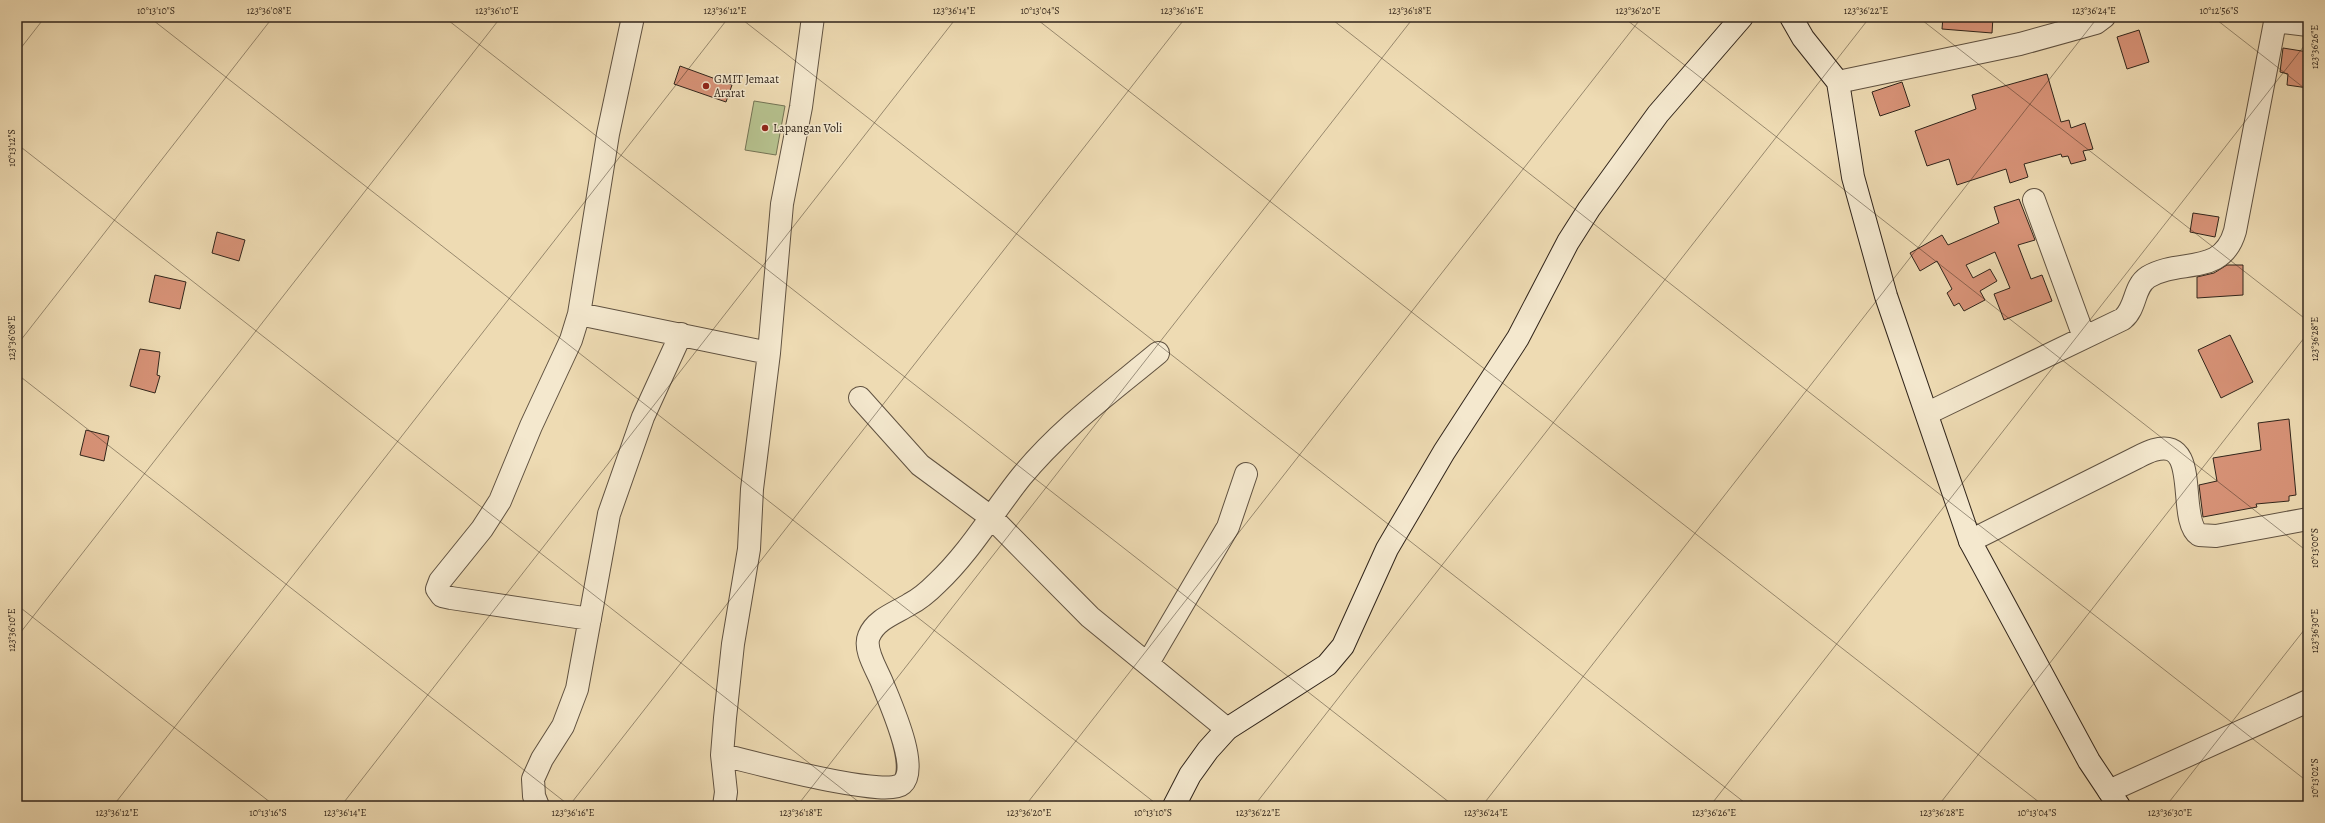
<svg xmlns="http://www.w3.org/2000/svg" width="2325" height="823" font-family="Alegreya,serif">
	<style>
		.green { fill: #b6c18e; stroke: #747354 }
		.building { fill: #d89378; stroke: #31251b }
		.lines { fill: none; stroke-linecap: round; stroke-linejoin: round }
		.street-casing { stroke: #605241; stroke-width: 24 }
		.secondary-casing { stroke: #31251b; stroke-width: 24 }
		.street { stroke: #f4e8ce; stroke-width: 22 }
		.secondary { stroke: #f4e8ce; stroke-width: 22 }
		.ticks { fill: none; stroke: #31251b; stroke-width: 1; stroke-opacity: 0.45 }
		.poi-dot { fill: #8f2418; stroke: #f4e8ce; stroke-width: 1.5 }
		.labels { text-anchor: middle; stroke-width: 3; stroke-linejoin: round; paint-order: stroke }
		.poi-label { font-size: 12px; fill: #31251b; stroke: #f4e8ce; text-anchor: start }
		.neatline { fill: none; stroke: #31251b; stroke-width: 1.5 }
		.ticks-label { font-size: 10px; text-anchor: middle; fill: #31251b }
	</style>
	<rect width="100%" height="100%" fill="#eedbb3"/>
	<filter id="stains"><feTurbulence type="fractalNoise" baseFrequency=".005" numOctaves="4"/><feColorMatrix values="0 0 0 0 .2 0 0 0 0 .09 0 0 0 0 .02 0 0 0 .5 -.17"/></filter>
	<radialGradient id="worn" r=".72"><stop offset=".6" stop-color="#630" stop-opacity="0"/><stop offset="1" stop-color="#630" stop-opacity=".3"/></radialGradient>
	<path class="green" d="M 754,101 L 785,106 L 776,155 L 745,150 Z"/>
	<path class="building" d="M 1943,17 L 1993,17 L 1992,33 L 1942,29 Z
		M 2139,30 L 2149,62 L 2127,69 L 2117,37 Z
		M 2283,48 L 2308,52 L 2308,88 L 2287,85 L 2288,74 L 2280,72 Z
		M 680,66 L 732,85 L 726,102 L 674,84 Z
		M 2047,74 L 2061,122 L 2069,120 L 2071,128 L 2085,123 L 2093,149 L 2083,151 L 2086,160 L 2071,164 L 2068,156 L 2062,157 L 2061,154 L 2024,164 L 2028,177 L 2010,183 L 2006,169 L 1957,185 L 1949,159 L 1927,166 L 1915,131 L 1976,109 L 1972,95 Z
		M 1902,82 L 1910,106 L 1880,116 L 1872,92 Z
		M 2019,199 L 2035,240 L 2018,245 L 2031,279 L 2042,275 L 2052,301 L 2004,320 L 1994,294 L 2010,288 L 1995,252 L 1966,265 L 1973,278 L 1990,269 L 1997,281 L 1980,291 L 1985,300 L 1964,311 L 1959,303 L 1954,306 L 1947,293 L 1952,289 L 1937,261 L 1920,271 L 1910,253 L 1942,235 L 1948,245 L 1999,223 L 1994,207 Z
		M 2193,213 L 2219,217 L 2215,237 L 2190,232 Z
		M 217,232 L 245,240 L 239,261 L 212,253 Z
		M 2227,265 L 2243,265 L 2243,295 L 2197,298 L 2197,277 L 2214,273 Z
		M 155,275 L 186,282 L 180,309 L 149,302 Z
		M 2230,335 L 2253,382 L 2221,398 L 2198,350 Z
		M 140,349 L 160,352 L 157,375 L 160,376 L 155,393 L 130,386 Z
		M 2289,419 L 2296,495 L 2289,496 L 2289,501 L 2256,504 L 2257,507 L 2203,517 L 2199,485 L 2217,481 L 2213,458 L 2261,450 L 2258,423 Z
		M 86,430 L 109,436 L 104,461 L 80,455 Z"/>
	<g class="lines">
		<defs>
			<path id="street" d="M 2275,21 L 2308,25
				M 1838,82 L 2020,44 L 2096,23 L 2104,17
				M 2034,200 L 2084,337
				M 579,314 L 608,134 L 633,17
				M 860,398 L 920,465 L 992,518 L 1090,617 L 1227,729
				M 1928,413 L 2123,319 C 2137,307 2133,287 2148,277 C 2179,258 2222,277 2235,231 L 2276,17
				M 1970,541 L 2134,459 C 2140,456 2147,452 2154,450 C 2202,436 2176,519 2199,535 L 2216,536 L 2308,519
				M 590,619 L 451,598 L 442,596 L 437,589 L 440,581 L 482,529 L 500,501 L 531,426 L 571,340 L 579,314 L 769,353
				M 1148,663 L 1228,527 L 1246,474
				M 722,755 C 749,761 886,799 902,784 C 920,769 891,705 883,685 C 878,671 863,650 869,636 C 876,619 896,613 910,604 C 920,599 929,591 937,583 C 970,552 993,512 1021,477 C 1060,429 1111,392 1158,353
				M 2109,791 L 2308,701
				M 538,806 L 534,796 L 533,779 L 542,759 L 563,726 L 577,689 L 609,514 L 643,417 L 681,334
				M 724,806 L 726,792 L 722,755 L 725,718 L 733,644 L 749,549 L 752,489 L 769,353 L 782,204 L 801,107 L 813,17"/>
			<path id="secondary" d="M 1791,17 L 1803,38 L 1838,82 L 1853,177 L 1886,296 L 1970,541 L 2089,761 L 2119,806
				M 1174,806 L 1190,775 L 1208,750 L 1227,729 L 1327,665 L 1343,646 L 1387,549 L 1444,452 L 1518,338 L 1568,242 L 1589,209 L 1658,114 L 1742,17"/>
		</defs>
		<use href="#street" class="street-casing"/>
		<use href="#secondary" class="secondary-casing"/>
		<use href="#street" class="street"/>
		<use href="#secondary" class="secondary"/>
	</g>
	<path class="ticks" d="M 149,17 L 1159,806M 444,17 L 1454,806M 739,17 L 1749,806M 1034,17 L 2044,806M 1329,17 L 2308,782M 1623,17 L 2308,552M 1918,17 L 2308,321M 2213,17 L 2308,91M 17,53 L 45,17M 17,144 L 864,806M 17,345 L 273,17M 17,374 L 570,806M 17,605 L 275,806M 17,637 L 501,17M 113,806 L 729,17M 341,806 L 957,17M 569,806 L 1186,17M 797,806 L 1414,17M 1025,806 L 1642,17M 1254,806 L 1870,17M 1482,806 L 2098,17M 1710,806 L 2308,41M 1938,806 L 2308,333M 2166,806 L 2308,625"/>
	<g class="poi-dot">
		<circle cx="706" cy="86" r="4"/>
		<circle cx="765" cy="128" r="4"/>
	</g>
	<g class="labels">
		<g class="poi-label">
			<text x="714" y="83">GMIT Jemaat<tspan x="714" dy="14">Ararat</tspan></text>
			<text x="773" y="132">Lapangan Voli</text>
		</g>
	</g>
	<rect width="2325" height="823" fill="none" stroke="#eedbb3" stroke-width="44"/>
	<rect x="22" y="22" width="2281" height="779" class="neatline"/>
	<g class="ticks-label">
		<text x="156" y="14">10°13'10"S</text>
		<text x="269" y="14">123°36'08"E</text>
		<text x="497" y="14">123°36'10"E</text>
		<text x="725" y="14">123°36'12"E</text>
		<text x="954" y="14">123°36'14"E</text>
		<text x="1040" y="14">10°13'04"S</text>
		<text x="1182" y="14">123°36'16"E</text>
		<text x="1410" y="14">123°36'18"E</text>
		<text x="1638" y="14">123°36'20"E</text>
		<text x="1866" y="14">123°36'22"E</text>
		<text x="2094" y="14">123°36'24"E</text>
		<text x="2219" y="14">10°12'56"S</text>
		<text transform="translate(2314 47) rotate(-90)" y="4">123°36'26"E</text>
		<text transform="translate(11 148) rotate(-90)" y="4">10°13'12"S</text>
		<text transform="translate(11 338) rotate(-90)" y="4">123°36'08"E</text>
		<text transform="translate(2314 339) rotate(-90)" y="4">123°36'28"E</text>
		<text transform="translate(2314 548) rotate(-90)" y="4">10°13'00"S</text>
		<text transform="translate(11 630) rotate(-90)" y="4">123°36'10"E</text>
		<text transform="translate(2314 631) rotate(-90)" y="4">123°36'30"E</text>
		<text transform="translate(2314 778) rotate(-90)" y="4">10°13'02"S</text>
		<text x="117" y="816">123°36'12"E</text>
		<text x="268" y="816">10°13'16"S</text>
		<text x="345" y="816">123°36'14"E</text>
		<text x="573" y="816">123°36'16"E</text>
		<text x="801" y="816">123°36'18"E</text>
		<text x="1029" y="816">123°36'20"E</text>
		<text x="1153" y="816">10°13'10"S</text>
		<text x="1258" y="816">123°36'22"E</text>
		<text x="1486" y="816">123°36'24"E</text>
		<text x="1714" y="816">123°36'26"E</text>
		<text x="1942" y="816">123°36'28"E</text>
		<text x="2037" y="816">10°13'04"S</text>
		<text x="2170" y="816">123°36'30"E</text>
	</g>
	<rect width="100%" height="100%" filter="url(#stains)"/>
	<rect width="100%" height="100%" fill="url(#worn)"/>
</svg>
